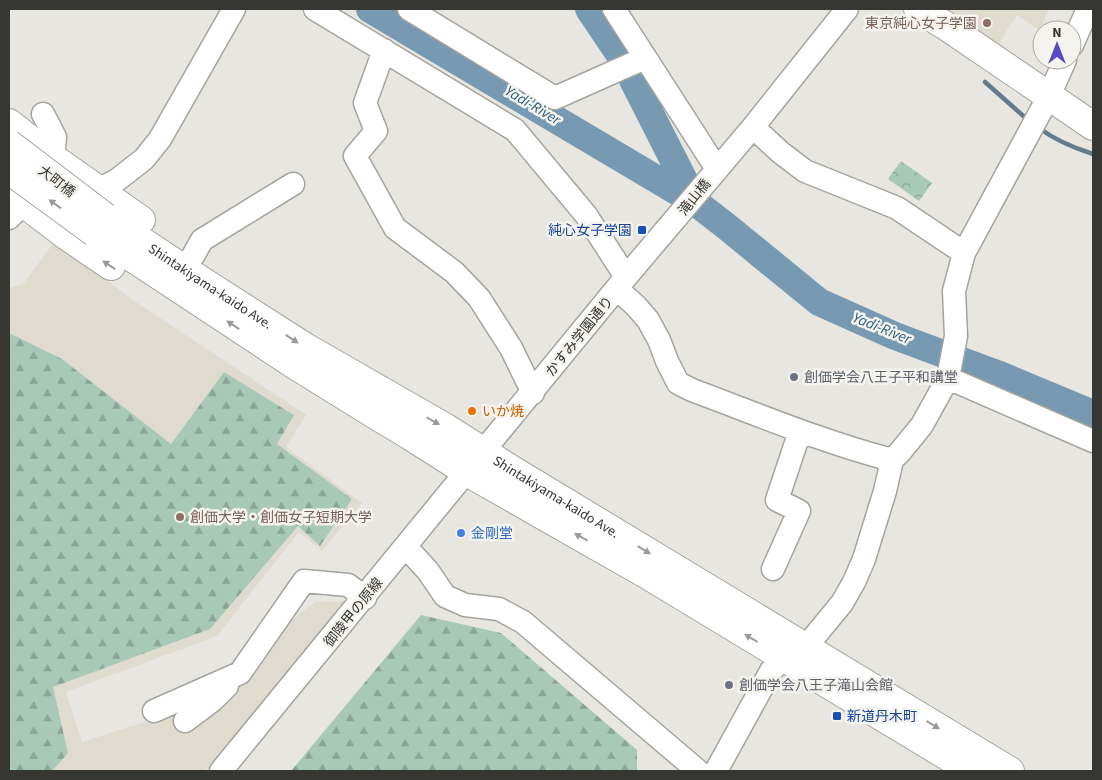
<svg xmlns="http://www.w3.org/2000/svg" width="1102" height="780" font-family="'Source Sans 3','Noto Sans JP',sans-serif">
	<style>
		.built { fill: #dfdccf }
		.forest { fill: url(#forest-firs) }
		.park { fill: url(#park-crowns) }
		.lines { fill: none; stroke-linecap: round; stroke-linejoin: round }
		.stream { stroke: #647b8c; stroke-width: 4.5 }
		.river { stroke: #7799b2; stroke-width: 28 }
		.minor-casing { stroke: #a5a49e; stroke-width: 25 }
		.major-casing { stroke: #a5a49e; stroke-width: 30 }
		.highway-casing { stroke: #a5a49e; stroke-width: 30 }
		.minor { stroke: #fff; stroke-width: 22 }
		.major { stroke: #fff; stroke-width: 28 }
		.highway { stroke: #fff; stroke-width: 28 }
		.major-bridge-casing { stroke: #a5a49e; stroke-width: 30; stroke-linecap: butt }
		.major-bridge { stroke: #fff; stroke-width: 28 }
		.oneway { fill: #9a9a99 }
		.education-dot { fill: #8d6e63; stroke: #f5f3ed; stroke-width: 2 }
		.transit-dot { fill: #1a4fb4; stroke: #f5f3ed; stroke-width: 2 }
		.worship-dot { fill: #6b7280; stroke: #f5f3ed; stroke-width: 2 }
		.food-dot { fill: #e8710a; stroke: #f5f3ed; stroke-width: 2 }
		.shop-dot { fill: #3f7fe0; stroke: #f5f3ed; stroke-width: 2 }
		.labels { text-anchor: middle; stroke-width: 5; stroke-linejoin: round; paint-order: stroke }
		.education-label { font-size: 14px; fill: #785e54; stroke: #f5f3ed; text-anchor: end }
		.street-label { font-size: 14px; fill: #363633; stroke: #f5f3ed }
		.transit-label { font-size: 14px; fill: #164399; stroke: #f5f3ed; text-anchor: end }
		.worship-label { font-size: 14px; fill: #5b616d; stroke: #f5f3ed; text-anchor: start }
		.food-label { font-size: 14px; fill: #c56008; stroke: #f5f3ed; text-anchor: start }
		.shop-label { font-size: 14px; fill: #366cbe; stroke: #f5f3ed; text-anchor: start }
		.water-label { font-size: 15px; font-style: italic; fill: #255d81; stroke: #f5f3ed }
	</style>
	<defs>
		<pattern id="forest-firs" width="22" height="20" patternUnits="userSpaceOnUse" patternTransform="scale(1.25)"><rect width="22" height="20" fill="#a9c9b7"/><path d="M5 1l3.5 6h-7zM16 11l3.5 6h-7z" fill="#8aa495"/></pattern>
		<pattern id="park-crowns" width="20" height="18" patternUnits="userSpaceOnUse" patternTransform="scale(1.25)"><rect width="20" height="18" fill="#a9c9b7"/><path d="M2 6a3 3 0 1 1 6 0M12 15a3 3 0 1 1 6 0" fill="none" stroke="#8aa495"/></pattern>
	</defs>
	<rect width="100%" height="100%" fill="#e7e6e0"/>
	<path class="built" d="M 942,9 L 1049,9 L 1040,31 L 1017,15 L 997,46 Z
		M 55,241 L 130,298 L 306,415 L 286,447 L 362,503 L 322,551 L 299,532 L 217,636 L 66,692 L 82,742 L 167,715 L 315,602 L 350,601 L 205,771 L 9,771 L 9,288 L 23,284 Z"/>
	<path class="forest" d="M 9,333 L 62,359 L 171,444 L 224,372 L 294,415 L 277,444 L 352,499 L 320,546 L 298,526 L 210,629 L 53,687 L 68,753 L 52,771 L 9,771 Z
		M 421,615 L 501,633 L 637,750 L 637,771 L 291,771 Z"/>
	<path class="park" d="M 901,161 L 932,183 L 919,201 L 888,179 Z"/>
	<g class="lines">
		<path class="stream" d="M 985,82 L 1029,121
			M 1039,128 C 1055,140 1074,148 1093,154"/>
		<path class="river" d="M 370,9 L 695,202 L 726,226 L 819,302 L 895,336 L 997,374 L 1093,414
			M 589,9 L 620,55
			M 633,80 L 695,202"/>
		<defs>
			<path id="minor" d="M 315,9 L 515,130 L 586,215 L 626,277
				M 409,9 L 555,98 L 645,58
				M 614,9 L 717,169
				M 1072,45 L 1088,9
				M 384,50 L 365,103 L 376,131 L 355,156 L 395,228 L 454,272 L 479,298 L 511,348 L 533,393
				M 753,127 L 780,152 L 805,171 L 897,208 L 964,253
				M 90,202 L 98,190 L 117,180 L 144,159 L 160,139 L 234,9
				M 9,218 L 17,210 L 53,158 L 55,137 L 43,114
				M 193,256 L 202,240 L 293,184
				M 617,289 L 636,306 L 648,320 L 659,340 L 667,361 L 678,383 L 692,390 C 759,415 823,442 892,460
				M 948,378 L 1093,441
				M 406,547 L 428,571 L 445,596 L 465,605 L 499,609 L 523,622 L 698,771
				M 773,569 L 799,511 L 777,500 L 800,431
				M 154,711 L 240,673 L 304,581 L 348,585 L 365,598
				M 185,721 L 213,700 L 227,686
				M 221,771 L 626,277 L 753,127 L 847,9
				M 716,771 L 771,671 L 778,664 L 790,661 L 805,648 L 842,603 L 854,582 L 864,559 L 885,491 L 892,460 L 900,452 L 922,425 L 948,378 L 956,336 L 954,291 L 964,253 L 1049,96 L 1065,60"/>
			<g id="major">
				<path d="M 9,123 L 53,158 L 141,220"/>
				<path d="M 9,192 L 67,236 L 111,266"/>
				<path id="s1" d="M 105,217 L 202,281 L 305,347 L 446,428 L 509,468 L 1010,771"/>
				<path d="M 95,233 L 295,365 L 379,417 L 409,435 L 467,472 L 646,574 L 972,771"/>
			</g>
			<path id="highway" d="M 918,9 L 946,26 L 1093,126"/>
		</defs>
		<use href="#minor" class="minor-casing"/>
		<use href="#major" class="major-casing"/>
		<use href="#highway" class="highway-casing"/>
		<use href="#minor" class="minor"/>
		<use href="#major" class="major"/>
		<use href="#highway" class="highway"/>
		<defs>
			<path id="major-bridge" d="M 9,144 L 105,217
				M 9,170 L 95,233"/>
		</defs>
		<use href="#major-bridge" class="major-bridge-casing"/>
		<use href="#major-bridge" class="major-bridge"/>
	</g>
	<defs><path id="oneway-solid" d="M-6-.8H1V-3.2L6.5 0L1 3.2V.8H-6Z" transform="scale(1.25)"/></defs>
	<g class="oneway">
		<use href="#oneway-solid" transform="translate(55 204) rotate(-144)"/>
		<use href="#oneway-solid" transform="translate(109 265) rotate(-147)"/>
		<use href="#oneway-solid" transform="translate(233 325) rotate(-147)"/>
		<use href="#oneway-solid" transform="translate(292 339) rotate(33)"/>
		<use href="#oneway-solid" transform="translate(433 421) rotate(30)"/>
		<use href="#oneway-solid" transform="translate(581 537) rotate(-151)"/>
		<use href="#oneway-solid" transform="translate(644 550) rotate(31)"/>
		<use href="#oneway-solid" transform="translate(751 638) rotate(-149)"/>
		<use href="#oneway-solid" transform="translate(933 725) rotate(31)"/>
	</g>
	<g class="education-dot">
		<circle cx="987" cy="23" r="5"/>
		<circle cx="180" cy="517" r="5"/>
	</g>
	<g class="transit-dot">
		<rect x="637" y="225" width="10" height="10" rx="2.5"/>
		<rect x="832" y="711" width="10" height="10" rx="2.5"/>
	</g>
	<g class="worship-dot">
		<circle cx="794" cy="377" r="5"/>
		<circle cx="729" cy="685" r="5"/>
	</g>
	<circle class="food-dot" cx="472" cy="411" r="5"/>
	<circle class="shop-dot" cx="461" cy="533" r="5"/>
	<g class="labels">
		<g class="education-label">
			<text x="977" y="28">東京純心女子学園</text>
			<text x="190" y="522" text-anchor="start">創価大学・創価女子短期大学</text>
		</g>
		<g class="street-label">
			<text transform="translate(57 181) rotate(37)" y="5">大町橋</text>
			<text transform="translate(694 197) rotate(-51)" y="5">滝山橋</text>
			<text dy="5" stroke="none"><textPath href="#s1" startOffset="126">Shintakiyama-kaido Ave.</textPath></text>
			<text transform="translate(579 336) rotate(-51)" y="5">かすみ学園通り</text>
			<text dy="5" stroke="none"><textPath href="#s1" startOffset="531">Shintakiyama-kaido Ave.</textPath></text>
			<text transform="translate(353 612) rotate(-51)" y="5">御陵甲の原線</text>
		</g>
		<g class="transit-label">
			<text x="632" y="235">純心女子学園</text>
			<text x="847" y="721" text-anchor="start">新道丹木町</text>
		</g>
		<g class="worship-label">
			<text x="804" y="382">創価学会八王子平和講堂</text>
			<text x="739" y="690">創価学会八王子滝山会館</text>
		</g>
		<g class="food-label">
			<text x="482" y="416">いか焼</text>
		</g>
		<g class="shop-label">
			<text x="471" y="538">金剛堂</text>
		</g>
		<g class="water-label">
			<text transform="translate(533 105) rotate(31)" y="5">Yadi-River</text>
			<text transform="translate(882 328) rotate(22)" y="5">Yadi-River</text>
		</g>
	</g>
	<rect width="1102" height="780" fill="none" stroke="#363633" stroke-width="20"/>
	<g transform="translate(1057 45)"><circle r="24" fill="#f5f3ed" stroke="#a9a7a3"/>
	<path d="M0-4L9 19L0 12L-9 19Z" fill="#564bc3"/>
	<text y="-8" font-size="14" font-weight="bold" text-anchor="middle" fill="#363633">N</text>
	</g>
</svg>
